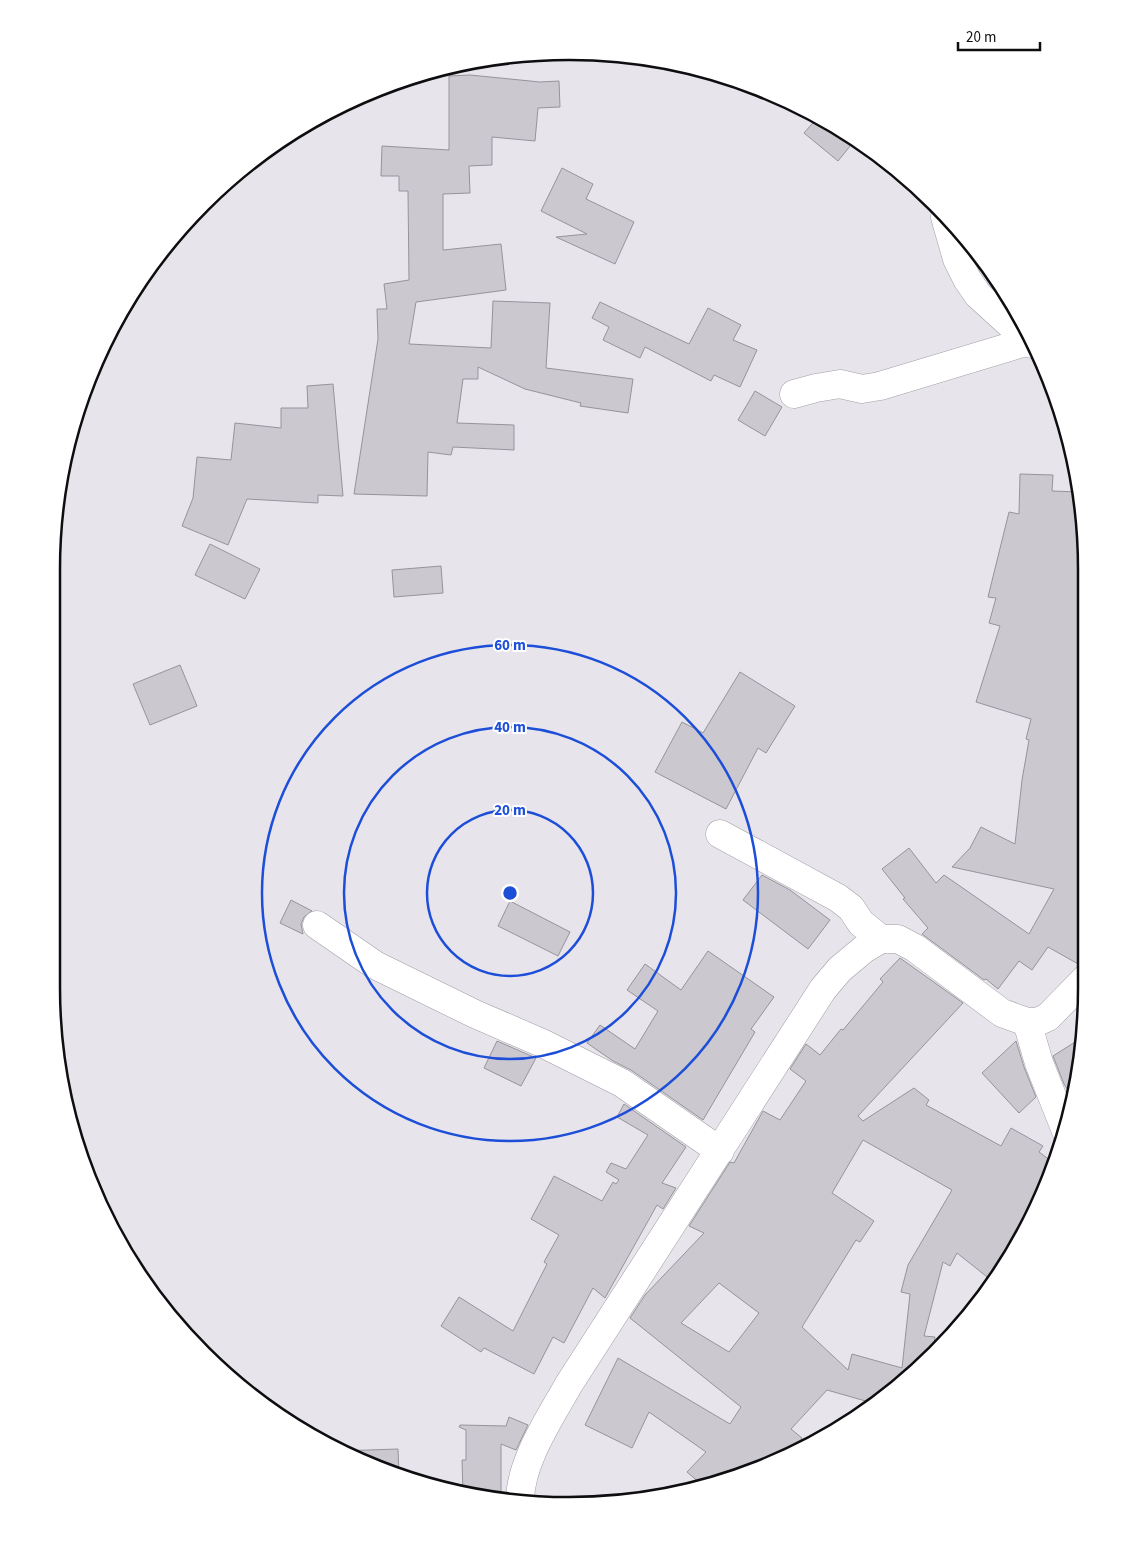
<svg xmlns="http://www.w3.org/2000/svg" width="1138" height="1557" font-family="'Source Sans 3',sans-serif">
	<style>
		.building { fill: #cbc8d0; stroke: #96949b; fill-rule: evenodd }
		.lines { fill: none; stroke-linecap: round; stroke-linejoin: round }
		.minor-casing { stroke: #a19ea5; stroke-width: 29 }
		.minor { stroke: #fff; stroke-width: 28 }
		.ring { fill: none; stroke: #1d4ed8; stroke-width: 2.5 }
		.rim { fill: none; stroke: #0e0d10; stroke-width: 2.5 }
		.centre { fill: #1d4ed8; stroke: #fff; stroke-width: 2.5 }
		.ring-label { font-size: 15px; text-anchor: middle; font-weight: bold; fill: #1d4ed8; stroke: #fff; stroke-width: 4; stroke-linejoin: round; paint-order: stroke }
	</style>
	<rect width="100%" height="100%" fill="#e7e4ec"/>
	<path class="building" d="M 470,75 L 540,82 L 559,81 L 560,107 L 538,108 L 535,141 L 492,137 L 492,165 L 469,166 L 470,193 L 443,194 L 443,250 L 501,244 L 506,290 L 416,302 L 409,344 L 491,348 L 493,301 L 550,303 L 546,368 L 633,379 L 628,413 L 580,406 L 581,403 L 525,389 L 478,367 L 478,379 L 463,379 L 457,423 L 514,425 L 514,450 L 453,447 L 451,455 L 428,452 L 427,496 L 354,494 L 378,339 L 377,309 L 387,309 L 384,284 L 409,280 L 408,191 L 399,191 L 399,176 L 381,176 L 382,146 L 449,150 L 449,76 Z
		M 819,116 L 828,120 L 855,140 L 838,161 L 804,133 Z
		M 562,168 L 593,184 L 586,199 L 634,222 L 615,264 L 556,237 L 587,234 L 541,211 Z
		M 600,302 L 689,344 L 708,308 L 741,325 L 733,340 L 757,350 L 740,387 L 714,375 L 711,381 L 645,347 L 640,358 L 603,340 L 609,327 L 592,318 Z
		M 333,384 L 343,496 L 318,495 L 318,503 L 247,499 L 228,545 L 182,526 L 193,498 L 197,457 L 231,460 L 235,423 L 281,428 L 281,408 L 308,408 L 307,386 Z
		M 755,391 L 782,407 L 765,436 L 738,420 Z
		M 1020,474 L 1053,475 L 1052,491 L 1080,492 L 1081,498 L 1085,964 L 1080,965 L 1048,947 L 1032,970 L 1019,961 L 998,989 L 986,979 L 984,980 L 922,934 L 928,928 L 903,899 L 905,898 L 882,869 L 909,848 L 936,883 L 944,875 L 1029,934 L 1054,889 L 952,867 L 970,848 L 981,827 L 1015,844 L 1022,780 L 1029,740 L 1026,739 L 1031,719 L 976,702 L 1000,626 L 989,623 L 996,598 L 988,597 L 1009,512 L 1019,514 Z
		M 210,544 L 260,569 L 245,599 L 195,575 Z
		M 441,566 L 443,593 L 394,597 L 392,570 Z
		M 180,665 L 197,706 L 150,725 L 133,684 Z
		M 740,672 L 795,706 L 766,753 L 758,748 L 726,809 L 655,772 L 682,722 L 703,733 Z
		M 762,875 L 790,890 L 830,920 L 808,949 L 743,900 Z
		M 291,900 L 312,911 L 304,917 L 301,924 L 303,934 L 280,923 Z
		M 510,901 L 570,932 L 558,956 L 498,926 Z
		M 708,951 L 774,997 L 751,1029 L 755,1032 L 703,1120 L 631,1070 L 613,1061 L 587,1043 L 600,1025 L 635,1049 L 658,1011 L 627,990 L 645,964 L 681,990 Z
		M 900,958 L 963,1003 L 858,1116 L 863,1121 L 914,1088 L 929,1100 L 926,1105 L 1001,1146 L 1011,1128 L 1043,1146 L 1039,1152 L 1054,1163 L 1033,1217 L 991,1280 L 957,1253 L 950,1266 L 943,1262 L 924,1336 L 935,1337 L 933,1353 L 884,1399 L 876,1404 L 827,1390 L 791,1429 L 802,1438 L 790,1453 L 767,1466 L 701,1484 L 687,1472 L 706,1452 L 649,1412 L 632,1448 L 585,1425 L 618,1358 L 730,1424 L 741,1407 L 630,1318 L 645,1295 L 704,1233 L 689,1226 L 730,1162 L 734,1163 L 763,1111 L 780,1120 L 806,1081 L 790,1069 L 806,1044 L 820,1055 L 841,1029 L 843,1030 L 883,982 L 880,979 ZM 863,1140 L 952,1190 L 908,1265 L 901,1292 L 910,1294 L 902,1368 L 852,1354 L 848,1370 L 802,1327 L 856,1240 L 860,1242 L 874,1221 L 832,1193 ZM 719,1283 L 759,1313 L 729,1352 L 681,1323 Z
		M 1083,1037 L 1079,1064 L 1073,1098 L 1064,1084 L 1053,1056 Z
		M 497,1041 L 536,1058 L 521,1086 L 484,1068 Z
		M 1016,1041 L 1024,1067 L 1036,1097 L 1019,1113 L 982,1073 Z
		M 624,1104 L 686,1147 L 662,1183 L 676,1188 L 663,1209 L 657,1205 L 605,1298 L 593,1288 L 564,1343 L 553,1337 L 534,1374 L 484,1348 L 481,1352 L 441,1326 L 459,1297 L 513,1331 L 547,1264 L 544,1262 L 559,1235 L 531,1219 L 554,1176 L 602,1201 L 613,1182 L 616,1184 L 619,1180 L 606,1172 L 611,1163 L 626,1169 L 648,1135 L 617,1117 Z
		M 509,1417 L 528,1425 L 516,1450 L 501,1444 L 501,1501 L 463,1494 L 462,1460 L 466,1460 L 466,1430 L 459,1427 L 460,1425 L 506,1426 Z
		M 398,1449 L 399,1475 L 338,1451 Z"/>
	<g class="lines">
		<defs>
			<path id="minor" d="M 945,217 L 957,259 L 967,279 L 978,295 L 1032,344
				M 794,394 L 816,388 L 840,384 L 862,389 L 880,386 L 1029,341
				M 720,834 L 838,898 L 851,908 L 861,923 L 881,939
				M 317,925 L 375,965 L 475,1014 L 542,1043 L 622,1083 L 720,1151
				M 1027,1022 L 1039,1063 L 1066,1131
				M 520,1501 C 520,1462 550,1418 569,1384 L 823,989 L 840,969 L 864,949 L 881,939 L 898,939 L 915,948 L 1002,1013 L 1027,1022 L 1037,1022 L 1048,1017 L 1085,979"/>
		</defs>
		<use href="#minor" class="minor-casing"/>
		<use href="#minor" class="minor"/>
	</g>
	<g class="ring">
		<circle cx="510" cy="893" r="83"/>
		<circle cx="510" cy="893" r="166"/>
		<circle cx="510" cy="893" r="248"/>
	</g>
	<path d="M0 0H1138V1557H0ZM569 60H569A509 509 0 0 1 1078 569V988A509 509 0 0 1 569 1497H569A509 509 0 0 1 60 988V569A509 509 0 0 1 569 60Z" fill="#fff" fill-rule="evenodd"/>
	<path class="rim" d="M569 60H569A509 509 0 0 1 1078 569V988A509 509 0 0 1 569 1497H569A509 509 0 0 1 60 988V569A509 509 0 0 1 569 60Z"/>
	<circle cx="510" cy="893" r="8" class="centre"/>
	<g class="ring-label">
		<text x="510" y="650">60 m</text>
		<text x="510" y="732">40 m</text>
		<text x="510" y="815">20 m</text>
	</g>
	<path d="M958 42v8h82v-8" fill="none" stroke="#0e0d10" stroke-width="2.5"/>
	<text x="966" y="42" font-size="15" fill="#0e0d10" stroke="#ffffff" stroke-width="4" paint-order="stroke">20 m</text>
</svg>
